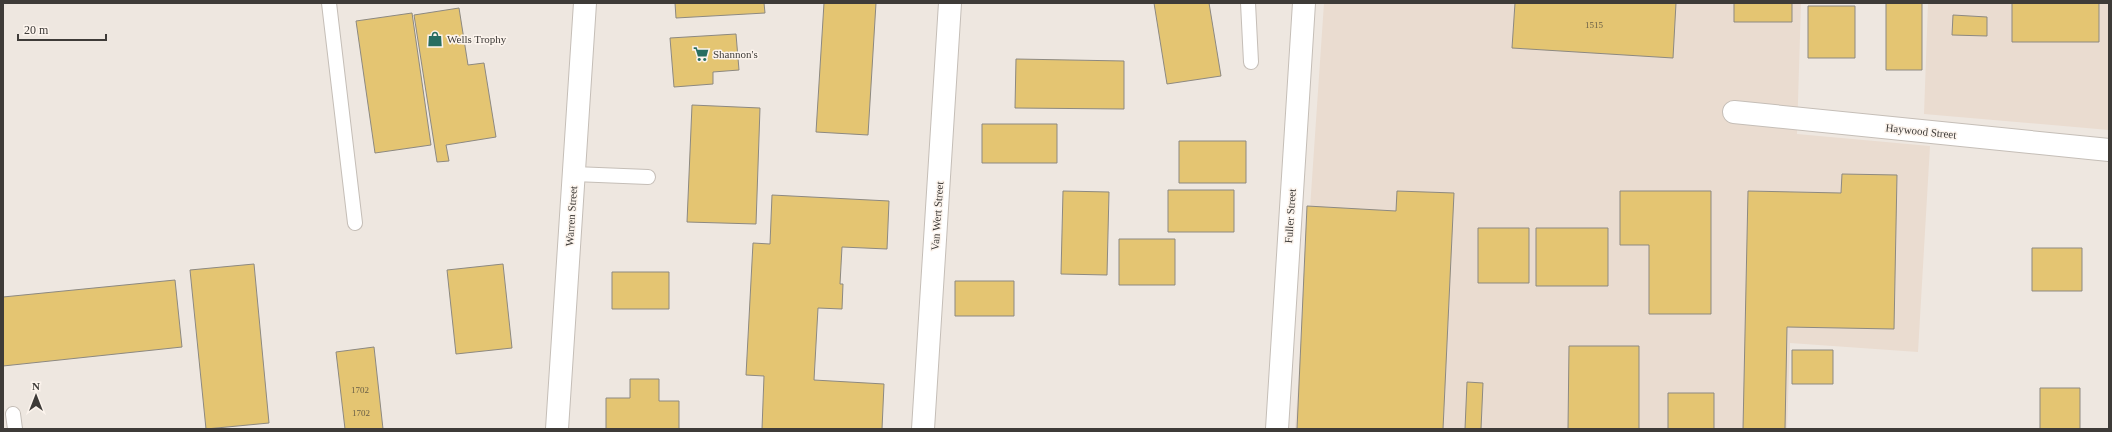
<svg xmlns="http://www.w3.org/2000/svg" width="2112" height="432" font-family="Georgia,serif">
	<style>
		.built { fill: #eadcd0 }
		.building { fill: #e4c572; stroke: #8d8981 }
		.lines { fill: none; stroke-linecap: round; stroke-linejoin: round }
		.service-casing { stroke: #c5beb7; stroke-width: 16 }
		.minor-casing { stroke: #c5beb7; stroke-width: 24 }
		.service { stroke: #fff; stroke-width: 14 }
		.minor { stroke: #fff; stroke-width: 22 }
		.labels { text-anchor: middle; stroke-width: 3; stroke-linejoin: round; paint-order: stroke }
		.number-label { font-size: 9px; fill: #685e46 }
		.poi-label { font-size: 11px; fill: #3e3b38; stroke: #fcf4ed; text-anchor: start }
		.street-label { font-size: 11px; fill: #3e3b38; stroke: #fcf4ed }
	</style>
	<rect width="100%" height="100%" fill="#eee7e0"/>
	<path class="built" d="M 1324,3 L 1801,3 L 1797,134 L 1930,146 L 1918,352 L 1790,343 L 1787,429 L 1295,429 Z
		M 1928,3 L 2109,3 L 2109,130 L 1924,114 Z"/>
	<path class="building" d="M 675,3 L 764,3 L 765,13 L 676,18 Z
		M 824,3 L 876,3 L 868,135 L 816,132 Z
		M 1154,3 L 1209,3 L 1221,76 L 1167,84 Z
		M 1515,3 L 1676,3 L 1673,58 L 1512,48 Z
		M 1734,3 L 1792,3 L 1792,22 L 1734,22 Z
		M 1886,3 L 1922,3 L 1922,70 L 1886,70 Z
		M 2012,3 L 2099,3 L 2099,42 L 2012,42 Z
		M 1808,6 L 1855,6 L 1855,58 L 1808,58 Z
		M 459,8 L 468,65 L 484,63 L 496,137 L 446,145 L 449,161 L 437,162 L 414,15 Z
		M 412,13 L 431,145 L 375,153 L 356,21 Z
		M 1953,15 L 1987,17 L 1987,36 L 1952,35 Z
		M 736,34 L 739,70 L 713,72 L 713,84 L 674,87 L 670,38 Z
		M 1016,59 L 1124,61 L 1124,109 L 1015,108 Z
		M 692,105 L 760,108 L 756,224 L 687,222 Z
		M 982,124 L 1057,124 L 1057,163 L 982,163 Z
		M 1179,141 L 1246,141 L 1246,183 L 1179,183 Z
		M 1842,174 L 1897,175 L 1894,329 L 1787,327 L 1785,429 L 1743,429 L 1748,191 L 1841,193 Z
		M 1168,190 L 1234,190 L 1234,232 L 1168,232 Z
		M 1063,191 L 1109,192 L 1107,275 L 1061,274 Z
		M 1397,191 L 1454,193 L 1443,429 L 1297,429 L 1307,206 L 1396,211 Z
		M 1620,191 L 1711,191 L 1711,314 L 1649,314 L 1649,245 L 1620,245 Z
		M 772,195 L 889,201 L 887,249 L 842,247 L 840,284 L 843,284 L 842,309 L 818,308 L 814,380 L 884,384 L 882,429 L 762,429 L 764,376 L 746,375 L 753,243 L 770,244 Z
		M 1478,228 L 1529,228 L 1529,283 L 1478,283 Z
		M 1536,228 L 1608,228 L 1608,286 L 1536,286 Z
		M 1119,239 L 1175,239 L 1175,285 L 1119,285 Z
		M 2032,248 L 2082,248 L 2082,291 L 2032,291 Z
		M 254,264 L 269,423 L 206,429 L 190,270 Z
		M 503,264 L 512,348 L 456,354 L 447,270 Z
		M 612,272 L 669,272 L 669,309 L 612,309 Z
		M 175,280 L 182,347 L 3,366 L 3,297 Z
		M 955,281 L 1014,281 L 1014,316 L 955,316 Z
		M 1569,346 L 1639,346 L 1639,429 L 1568,429 Z
		M 374,347 L 383,429 L 345,429 L 336,352 Z
		M 1792,350 L 1833,350 L 1833,384 L 1792,384 Z
		M 630,379 L 659,379 L 659,401 L 679,401 L 679,429 L 606,429 L 606,398 L 630,398 Z
		M 1467,382 L 1483,383 L 1481,429 L 1465,429 Z
		M 2040,388 L 2080,388 L 2080,429 L 2040,429 Z
		M 1668,393 L 1714,393 L 1714,429 L 1668,429 Z"/>
	<g class="lines">
		<defs>
			<path id="service" d="M 329,3 L 355,223
				M 1248,3 L 1251,62
				M 574,174 L 648,177
				M 13,414 L 15,429"/>
			<path id="minor" d="M 1734,112 L 2109,150
				M 557,429 L 585,3
				M 923,429 L 950,3
				M 1277,429 L 1304,3"/>
		</defs>
		<use href="#service" class="service-casing"/>
		<use href="#minor" class="minor-casing"/>
		<use href="#service" class="service"/>
		<use href="#minor" class="minor"/>
	</g>
	<defs>
		<symbol id="shop-bare" viewBox="-9 -9 18 18"><path d="M-5-2.5h2.3a2.7 3.5 0 0 1 5.4 0H5L5.5 6h-11ZM-1.5-2.5h3a1.5 2.3 0 0 0-3 0Z" fill="#276d61" stroke="#fcf4ed" stroke-width="2.5" paint-order="stroke"/></symbol>
		<symbol id="supermarket-bare" viewBox="-9 -9 18 18"><path d="M-6-5.5h2.5l.6 2H6L4.5 2H-2.5L-4.4-4H-6ZM-1.5 3.2a1.3 1.3 0 1 0 .1 0ZM3 3.2a1.3 1.3 0 1 0 .1 0Z" fill="#276d61" stroke="#fcf4ed" stroke-width="2.5" paint-order="stroke"/></symbol>
	</defs>
	<g fill-rule="evenodd">
		<use href="#shop-bare" x="424" y="28" width="22" height="22"/>
		<use href="#supermarket-bare" x="690" y="43" width="22" height="22"/>
	</g>
	<g class="labels">
		<g class="number-label">
			<text x="1594" y="28">1515</text>
			<text x="360" y="393">1702</text>
			<text x="361" y="416">1702</text>
		</g>
		<g class="poi-label">
			<text x="447" y="43">Wells Trophy</text>
			<text x="713" y="58">Shannon's</text>
		</g>
		<g class="street-label">
			<text transform="translate(1921 131) rotate(6)" y="4">Haywood Street</text>
			<text transform="translate(571 216) rotate(-86)" y="4">Warren Street</text>
			<text transform="translate(937 216) rotate(-86)" y="4">Van Wert Street</text>
			<text transform="translate(1290 216) rotate(-86)" y="4">Fuller Street</text>
		</g>
	</g>
	<rect width="2112" height="432" fill="none" stroke="#3e3b38" stroke-width="8"/>
	<g transform="translate(36 396)" stroke="#fcf4ed" stroke-width="3" paint-order="stroke">
	<path d="M0-3L7 15L0 10L-7 15Z" fill="#3e3b38"/>
	<text y="-6" font-size="11" font-weight="bold" text-anchor="middle" fill="#3e3b38">N</text>
	</g>
	<path d="M18 34v6h88v-6" fill="none" stroke="#3e3b38" stroke-width="2"/>
	<text x="24" y="34" font-size="12" fill="#3e3b38" stroke="#fcf4ed" stroke-width="3" paint-order="stroke">20 m</text>
</svg>
